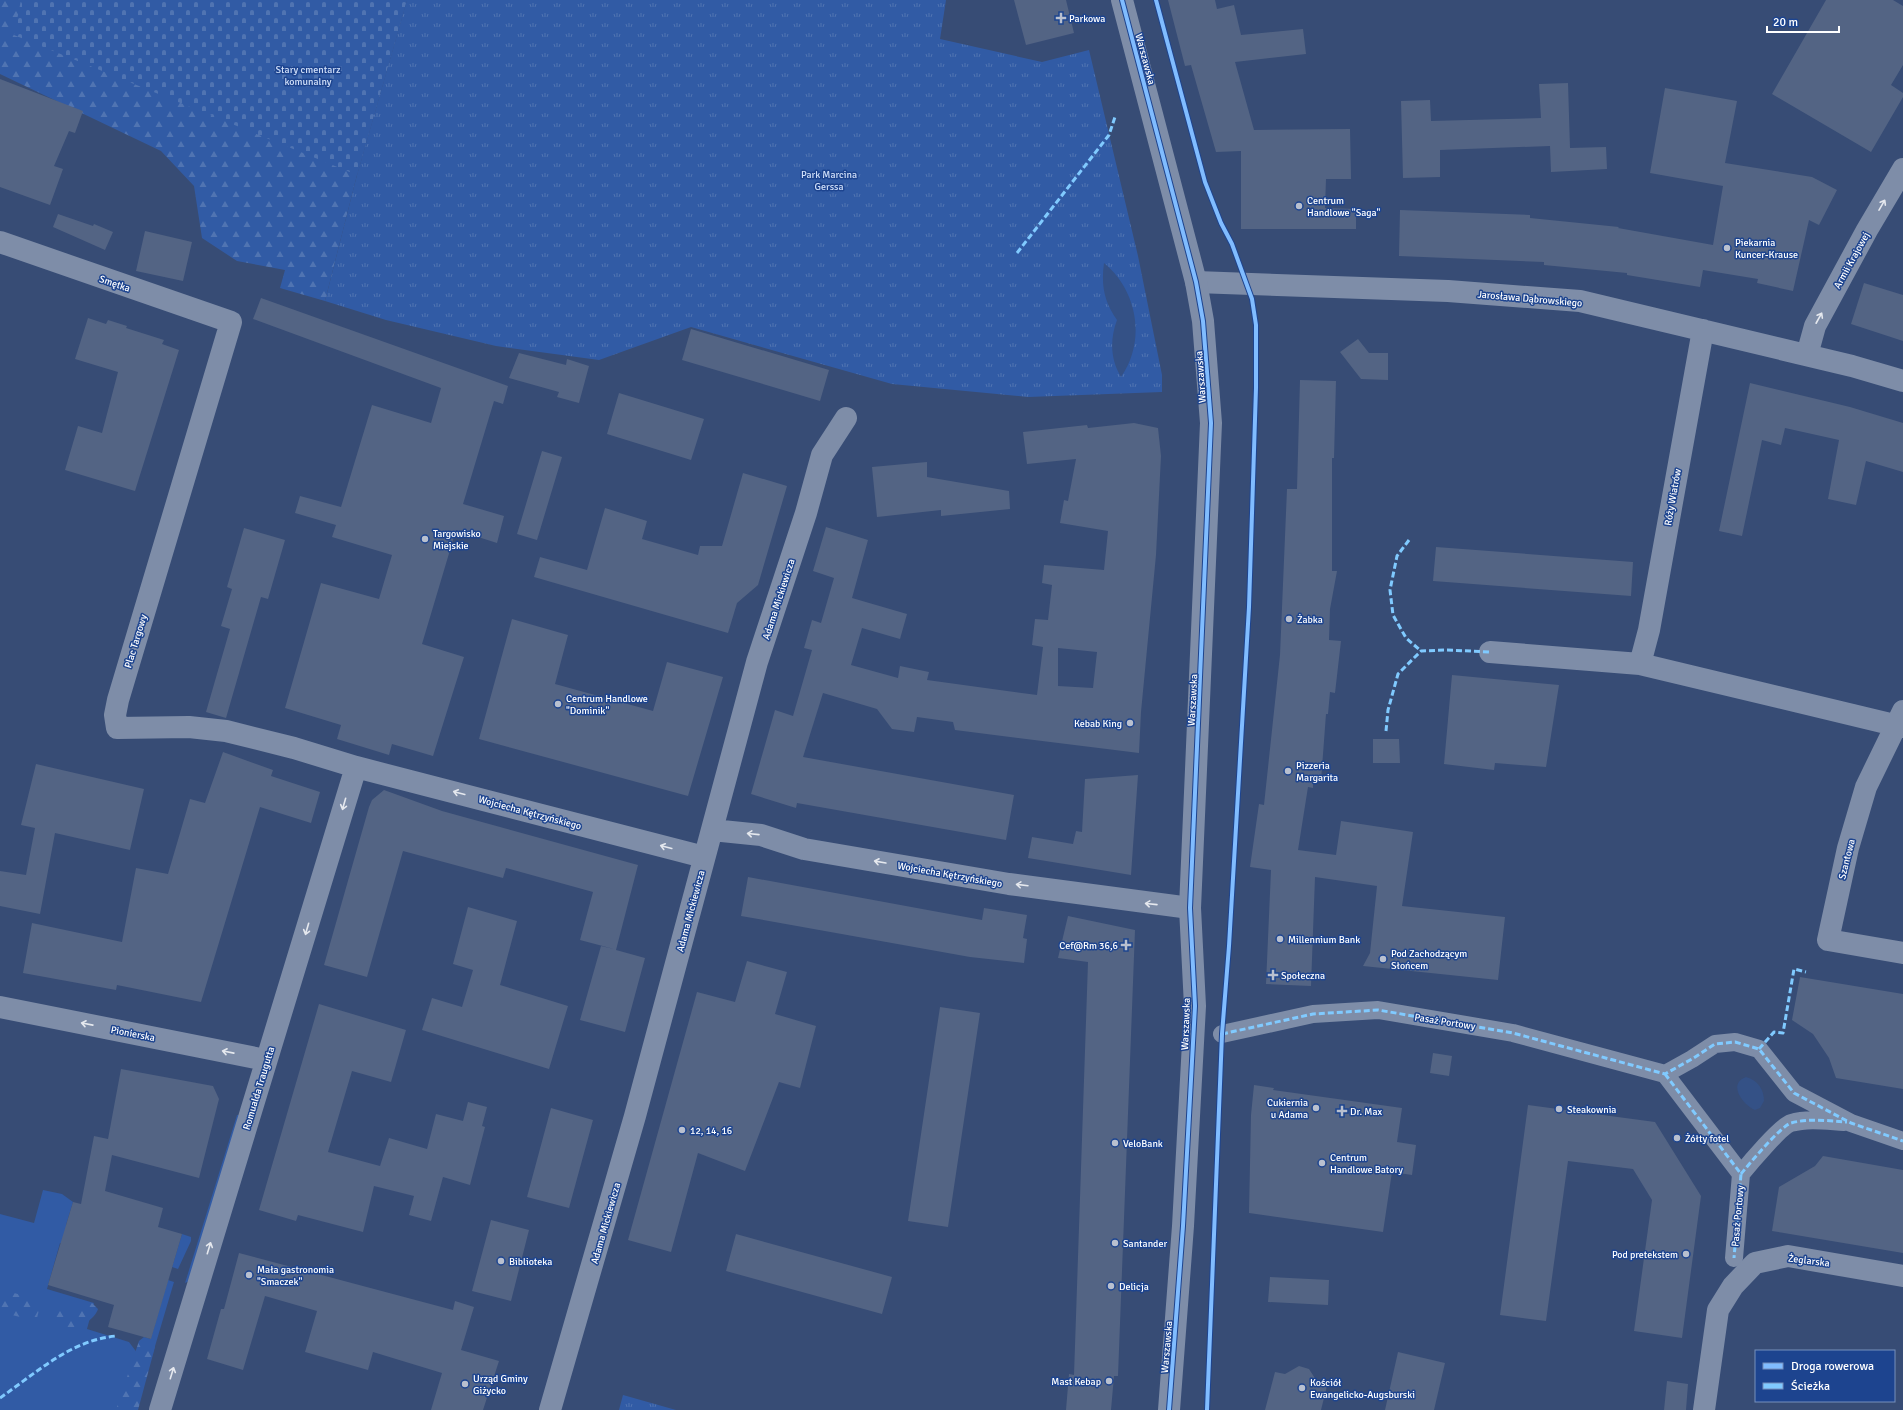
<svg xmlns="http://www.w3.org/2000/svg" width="1903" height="1410" font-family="Signika,sans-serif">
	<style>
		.grass { fill: #315ba5 }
		.forest { fill: url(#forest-firs) }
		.cemetery { fill: url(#cemetery-stones) }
		.park { fill: url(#park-tufts) }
		.water { fill: #345186 }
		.building { fill: #536484; fill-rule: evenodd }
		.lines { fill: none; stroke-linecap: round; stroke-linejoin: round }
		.pedestrian { stroke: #7e8da8; stroke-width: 18 }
		.minor { stroke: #7e8da8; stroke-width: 22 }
		.tertiary { stroke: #7e8da8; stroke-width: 22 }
		.quiet { stroke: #80caff; stroke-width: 3; stroke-dasharray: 6 3; stroke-linecap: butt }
		.cycleway-casing { stroke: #1d448f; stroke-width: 6 }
		.cycleway { stroke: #80bcff; stroke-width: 4 }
		.oneway { stroke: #e5e8ee }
		.poi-dot { fill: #b9c0cf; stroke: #1d448f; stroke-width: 1.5 }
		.labels { text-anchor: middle; stroke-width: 3; stroke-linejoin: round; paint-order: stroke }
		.poi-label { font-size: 10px; fill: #fff; stroke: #1d448f; text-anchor: start }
		.street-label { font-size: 10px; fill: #fff; stroke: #1d448f }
		.park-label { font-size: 10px; fill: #d1e0fa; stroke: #1d448f }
	</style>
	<defs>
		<pattern id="forest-firs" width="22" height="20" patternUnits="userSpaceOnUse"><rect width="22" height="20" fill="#315ba5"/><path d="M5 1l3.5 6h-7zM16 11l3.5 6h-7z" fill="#5074b2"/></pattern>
		<pattern id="cemetery-stones" width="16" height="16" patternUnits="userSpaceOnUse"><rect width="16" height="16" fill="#315ba5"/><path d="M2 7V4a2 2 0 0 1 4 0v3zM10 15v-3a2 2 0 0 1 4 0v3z" fill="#5074b2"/></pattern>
		<pattern id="park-tufts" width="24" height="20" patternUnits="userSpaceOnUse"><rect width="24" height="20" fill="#315ba5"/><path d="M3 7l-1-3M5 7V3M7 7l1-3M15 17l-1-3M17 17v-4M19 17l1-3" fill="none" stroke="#5074b2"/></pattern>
	</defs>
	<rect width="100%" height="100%" fill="#374c75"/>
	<path class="grass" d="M 237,1115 L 239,1115 L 189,1281 L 185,1283 Z
		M 43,1190 L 62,1194 L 73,1202 L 66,1225 L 112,1240 L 107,1258 L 60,1243 L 47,1289 L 94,1303 L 87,1329 L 129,1342 L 144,1362 L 137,1410 L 0,1410 L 0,1214 L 34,1223 Z
		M 182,1234 L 191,1237 L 191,1241 L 178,1269 L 172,1267 Z
		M 168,1280 L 174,1282 L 153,1353 L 147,1351 Z"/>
	<path class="forest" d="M 0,0 L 407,0 L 357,175 L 325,301 L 280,288 L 285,270 L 237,261 L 202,238 L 194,186 L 161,151 L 0,74 Z
		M 4,1291 C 18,1293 29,1297 40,1306 L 37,1318 L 32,1320 L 0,1312 L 0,1292 Z
		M 92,1303 L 98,1309 C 93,1325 61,1337 55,1316 C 60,1306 70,1310 80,1309 L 85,1305 Z
		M 144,1337 L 151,1339 L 155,1347 L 138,1410 L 116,1410 L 139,1341 Z"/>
	<path class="cemetery" d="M 21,0 L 407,0 L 357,175 L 14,35 Z"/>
	<path class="park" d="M 407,0 L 946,0 L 940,39 L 1042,62 L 1089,50 L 1138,256 L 1162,375 L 1162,392 L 1028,397 L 892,384 L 691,327 L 599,360 L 496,346 L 386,320 L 325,301 L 357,175 Z
		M 623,1395 L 676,1410 L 619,1410 Z"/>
	<path class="water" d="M 1104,263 C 1138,291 1146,341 1121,377 C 1110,359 1110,339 1117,320 C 1104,302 1101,285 1104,263 Z
		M 1746,1077 C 1758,1080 1764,1090 1764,1101 L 1760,1108 L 1755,1110 C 1743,1105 1727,1084 1746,1077 Z"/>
	<path class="building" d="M 1014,0 L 1066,0 L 1074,33 L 1026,45 Z
		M 1168,0 L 1215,0 L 1217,9 L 1234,5 L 1241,35 L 1303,29 L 1306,54 L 1235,62 L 1254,130 L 1350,129 L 1351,179 L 1326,179 L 1325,208 L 1356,209 L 1356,229 L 1241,229 L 1241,151 L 1216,152 L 1191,65 L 1185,66 Z
		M 1826,0 L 1893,0 L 1903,6 L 1903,65 L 1891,85 L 1903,93 L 1903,97 L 1871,152 L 1772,94 Z
		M 0,79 L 83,111 L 75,133 L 69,131 L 54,166 L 63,169 L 50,205 L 0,187 Z
		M 1568,83 L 1570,148 L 1606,147 L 1607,169 L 1551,172 L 1550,146 L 1440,150 L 1440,177 L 1403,178 L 1401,101 L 1430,100 L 1431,121 L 1541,118 L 1539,84 Z
		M 1665,88 L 1737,101 L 1725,163 L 1812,177 L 1837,190 L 1819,225 L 1809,220 L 1793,291 L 1757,283 L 1758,279 L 1703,270 L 1700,287 L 1627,275 L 1627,273 L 1544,265 L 1544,262 L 1399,256 L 1400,210 L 1530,215 L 1530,218 L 1619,227 L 1618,228 L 1713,245 L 1723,186 L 1650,173 Z
		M 58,214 L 93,226 L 94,224 L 113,232 L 105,250 L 53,227 Z
		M 145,231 L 192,242 L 183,281 L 136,271 Z
		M 1864,283 L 1903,295 L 1903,341 L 1851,324 Z
		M 261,298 L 508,386 L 503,404 L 494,401 L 463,504 L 504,516 L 497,543 L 456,530 L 422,644 L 464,657 L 433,756 L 392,744 L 389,755 L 337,739 L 341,725 L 285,708 L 321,583 L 379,599 L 392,555 L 332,537 L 336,525 L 295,513 L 300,496 L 341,507 L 372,405 L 431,423 L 441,388 L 253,319 Z
		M 88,318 L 106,324 L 108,320 L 127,326 L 126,328 L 164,340 L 162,344 L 179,350 L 135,491 L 65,470 L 78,426 L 102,433 L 118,372 L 75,359 Z
		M 691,329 L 829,370 L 820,401 L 682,360 Z
		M 1358,339 L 1369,353 L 1388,353 L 1388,380 L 1361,379 L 1340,352 Z
		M 519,353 L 566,365 L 567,359 L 589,366 L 579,403 L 557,397 L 559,392 L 509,378 Z
		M 1300,380 L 1336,381 L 1334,458 L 1332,458 L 1332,571 L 1337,571 L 1330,609 L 1329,640 L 1341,641 L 1335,693 L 1330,692 L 1328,714 L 1326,714 L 1321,781 L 1313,781 L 1313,788 L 1308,787 L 1298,850 L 1336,855 L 1341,821 L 1413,832 L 1402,906 L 1505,917 L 1498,980 L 1363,966 L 1370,953 L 1377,886 L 1315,877 L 1311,986 L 1266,984 L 1271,870 L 1250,867 L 1259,804 L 1264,805 L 1280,655 L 1287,489 L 1297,489 Z
		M 1750,383 L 1850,407 L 1903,423 L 1903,472 L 1866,461 L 1856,505 L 1828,499 L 1839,440 L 1785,428 L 1781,445 L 1762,440 L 1742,536 L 1719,531 Z
		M 619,393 L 704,419 L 691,460 L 607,434 Z
		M 1134,423 L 1158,428 L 1161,456 L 1156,555 L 1141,712 L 1139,753 L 955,730 L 953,722 L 917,717 L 914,732 L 892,729 L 877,709 L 823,693 L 803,757 L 1014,795 L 1006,840 L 797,803 L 796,808 L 751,794 L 775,710 L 793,716 L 812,650 L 804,648 L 812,620 L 821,623 L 834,578 L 813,571 L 826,527 L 868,540 L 852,598 L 907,614 L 900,639 L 862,628 L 851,665 L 898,678 L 900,666 L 929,672 L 927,680 L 1037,695 L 1043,647 L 1032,645 L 1035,619 L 1048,620 L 1052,585 L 1042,583 L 1044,565 L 1104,570 L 1108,531 L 1060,523 L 1064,500 L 1068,501 L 1076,459 L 1027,464 L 1023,432 L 1087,425 L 1088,428 ZM 1058,648 L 1097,652 L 1093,688 L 1058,686 Z
		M 542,451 L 562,457 L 537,540 L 517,534 Z
		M 927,462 L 927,477 L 1009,491 L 1010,509 L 941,516 L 941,510 L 877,517 L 872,467 Z
		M 743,473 L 787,486 L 758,585 L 737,603 L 728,633 L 534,577 L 540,557 L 587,570 L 605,508 L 647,521 L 642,539 L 698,555 L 700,546 L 722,546 Z
		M 244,528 L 285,540 L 268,599 L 261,597 L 226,718 L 206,712 L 230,629 L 221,626 L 232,589 L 227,587 Z
		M 1436,547 L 1633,562 L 1631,596 L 1433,581 Z
		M 512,619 L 568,635 L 555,684 L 653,711 L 667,662 L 723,677 L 688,796 L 479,739 Z
		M 1452,675 L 1559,685 L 1546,767 L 1495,763 L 1494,770 L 1444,764 Z
		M 1373,739 L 1399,739 L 1400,763 L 1373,763 Z
		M 223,752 L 273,770 L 271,776 L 320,792 L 311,823 L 260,807 L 201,1002 L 117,985 L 116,990 L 23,973 L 32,923 L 122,942 L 136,868 L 168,874 L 190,799 L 205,803 Z
		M 36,764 L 144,789 L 130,850 L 55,833 L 40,914 L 0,906 L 0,871 L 26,875 L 35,828 L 21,825 Z
		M 1138,775 L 1131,875 L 1028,858 L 1032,837 L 1073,844 L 1076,831 L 1082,832 L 1085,779 Z
		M 384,790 L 442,811 L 638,865 L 616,950 L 645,958 L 625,1032 L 580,1020 L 601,946 L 614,949 L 580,940 L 593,892 L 506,868 L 503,878 L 403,851 L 367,977 L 324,965 L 369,807 L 372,800 Z
		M 748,877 L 982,920 L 984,908 L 1027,915 L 1023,938 L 1027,939 L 1024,963 L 970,957 L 741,916 Z
		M 468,907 L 517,921 L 500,985 L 568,1006 L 549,1069 L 422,1030 L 432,998 L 462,1007 L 473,970 L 453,964 Z
		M 1068,916 L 1135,930 L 1118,1376 L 1114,1376 L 1111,1410 L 1066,1410 L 1069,1374 L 1074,1375 L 1088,962 L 1058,958 Z
		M 747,961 L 787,972 L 775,1014 L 816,1026 L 800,1088 L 779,1082 L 745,1171 L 698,1153 L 671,1252 L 628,1240 L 697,992 L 735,1002 Z
		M 1800,977 L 1903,994 L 1903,1089 L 1836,1078 L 1829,1058 L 1813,1034 L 1792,1020 Z
		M 319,1004 L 406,1030 L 391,1082 L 352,1071 L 328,1152 L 380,1166 L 389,1138 L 427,1149 L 436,1114 L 463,1121 L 468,1102 L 487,1107 L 482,1126 L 485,1127 L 470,1185 L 443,1177 L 431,1221 L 409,1215 L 414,1196 L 374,1186 L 363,1232 L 298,1215 L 296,1221 L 259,1210 Z
		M 940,1007 L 980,1013 L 948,1227 L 908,1221 Z
		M 1433,1053 L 1452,1056 L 1449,1076 L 1430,1073 Z
		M 121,1069 L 213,1086 L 219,1099 L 199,1178 L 112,1155 L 105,1191 L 163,1208 L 158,1227 L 182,1234 L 151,1339 L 108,1327 L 114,1305 L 48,1285 L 73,1202 L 81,1204 L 94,1136 L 108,1139 Z
		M 1254,1085 L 1274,1088 L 1273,1090 L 1402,1108 L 1397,1142 L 1416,1145 L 1412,1175 L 1392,1172 L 1383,1232 L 1249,1213 L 1251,1115 Z
		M 1528,1105 L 1655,1122 L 1701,1196 L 1682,1338 L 1634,1331 L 1652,1200 L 1633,1169 L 1568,1161 L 1546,1321 L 1500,1315 Z
		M 551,1108 L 593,1120 L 569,1208 L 527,1197 Z
		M 1823,1156 L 1903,1170 L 1903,1253 L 1772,1231 L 1779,1187 L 1815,1166 Z
		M 491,1220 L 529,1230 L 511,1301 L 472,1291 Z
		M 736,1234 L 892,1277 L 882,1314 L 726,1271 Z
		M 239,1253 L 453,1310 L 455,1301 L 474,1307 L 461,1350 L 499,1361 L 483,1410 L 431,1410 L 442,1373 L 373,1352 L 368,1370 L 305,1352 L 317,1311 L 265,1296 L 243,1370 L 207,1359 L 221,1309 L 224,1309 Z
		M 1270,1277 L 1329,1280 L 1328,1305 L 1268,1302 Z
		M 1398,1352 L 1445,1363 L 1434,1410 L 1385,1410 Z
		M 1299,1366 L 1309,1369 L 1318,1383 L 1327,1386 L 1321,1410 L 1265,1410 L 1275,1372 L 1285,1374 Z
		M 1667,1381 L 1688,1384 L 1686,1410 L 1664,1410 Z"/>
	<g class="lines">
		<path class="pedestrian" d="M 1222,1034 L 1313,1014 L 1378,1010 L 1513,1033 L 1665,1074 L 1692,1059 L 1715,1044 L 1735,1042 L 1759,1049 L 1794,1093 L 1851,1123 L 1903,1141
			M 1665,1074 L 1741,1174 L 1734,1258
			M 1741,1174 C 1749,1164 1781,1126 1791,1123 C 1808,1118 1827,1121 1844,1122"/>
		<path class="minor" d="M 0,242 L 231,322 L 118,700 L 115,715 L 117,728 L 189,727 L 226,731 L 294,748 L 356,767 L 704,857
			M 1196,282 L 1448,291 L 1580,301 L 1852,366 L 1903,381
			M 1807,355 L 1815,326 L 1867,230 L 1903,169
			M 1490,652 L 1640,664 L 1903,727
			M 1640,664 L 1649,630 L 1703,330
			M 1903,711 L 1866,787 L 1848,848 L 1828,940 L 1903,953
			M 712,830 L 761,835 L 804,849 L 1009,884 L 1190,908
			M 0,1007 L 266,1060
			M 160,1410 L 356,767
			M 550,1410 L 635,1116 L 757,662 L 806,513 L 822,455 L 846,418
			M 1704,1410 L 1718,1310 L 1733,1286 L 1755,1263 L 1788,1256 L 1903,1276"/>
		<path class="tertiary" d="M 1122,0 L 1196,282 L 1203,321 L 1211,423 L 1190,908 L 1195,1006 L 1183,1226 L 1169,1410"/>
		<path class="quiet" d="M 1017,253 L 1109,135 L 1115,117
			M 1409,540 L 1397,556 L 1390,590 L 1393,615 L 1406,638 L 1421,651
			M 1386,731 L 1388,710 L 1398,674 L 1421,651 L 1447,650 L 1490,652
			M 1222,1034 L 1313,1014 L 1378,1010 L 1513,1033 L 1665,1074 L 1692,1059 L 1715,1044 L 1735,1042 L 1759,1049 L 1794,1093 L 1851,1123 L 1903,1141
			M 1759,1049 L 1774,1032 L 1783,1033 L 1794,969 L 1806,972
			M 1665,1074 L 1741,1174 L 1734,1258
			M 1741,1174 C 1749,1164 1781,1126 1791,1123 C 1809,1118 1829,1121 1847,1122
			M 0,1398 C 36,1373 71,1340 116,1336"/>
		<defs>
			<path id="cycleway" d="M 1122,0 L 1196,282 L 1203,321 L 1211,423 L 1190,908 L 1195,1006 L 1183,1226 L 1169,1410
				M 1156,0 L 1205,182 L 1221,223 L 1232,244 L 1252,299 L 1256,325 L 1256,388 L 1249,607 L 1229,946 L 1222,1034 L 1207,1410"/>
		</defs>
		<use href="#cycleway" class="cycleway-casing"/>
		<use href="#cycleway" class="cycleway"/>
	</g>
	<defs><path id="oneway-shaft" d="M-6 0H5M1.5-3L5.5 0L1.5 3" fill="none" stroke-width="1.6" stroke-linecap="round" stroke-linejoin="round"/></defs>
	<g class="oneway">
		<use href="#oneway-shaft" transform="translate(1882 205) rotate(-60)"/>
		<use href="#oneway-shaft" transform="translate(1819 318) rotate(-61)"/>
		<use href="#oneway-shaft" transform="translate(459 793) rotate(-165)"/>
		<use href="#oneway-shaft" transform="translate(344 804) rotate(106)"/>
		<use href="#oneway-shaft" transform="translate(753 834) rotate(-174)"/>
		<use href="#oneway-shaft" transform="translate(666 847) rotate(-165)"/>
		<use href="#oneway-shaft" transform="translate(880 862) rotate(-170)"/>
		<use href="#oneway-shaft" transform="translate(1022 885) rotate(-173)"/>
		<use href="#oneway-shaft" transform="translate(1151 904) rotate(-174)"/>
		<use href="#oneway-shaft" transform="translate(307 929) rotate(106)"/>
		<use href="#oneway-shaft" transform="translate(87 1024) rotate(-169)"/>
		<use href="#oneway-shaft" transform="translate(228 1052) rotate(-169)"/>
		<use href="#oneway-shaft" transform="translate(209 1248) rotate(-73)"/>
		<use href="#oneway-shaft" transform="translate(172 1373) rotate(-73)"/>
	</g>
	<g class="poi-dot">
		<path d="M1059 12h4v4h4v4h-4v4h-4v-4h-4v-4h4z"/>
		<circle cx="1299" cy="206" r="4"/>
		<circle cx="1727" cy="248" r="4"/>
		<circle cx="425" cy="539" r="4"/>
		<circle cx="1289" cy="619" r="4"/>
		<circle cx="558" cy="704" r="4"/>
		<circle cx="1130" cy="723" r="4"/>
		<circle cx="1288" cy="771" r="4"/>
		<circle cx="1280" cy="939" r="4"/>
		<path d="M1124 939h4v4h4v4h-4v4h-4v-4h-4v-4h4z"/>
		<circle cx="1383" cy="959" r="4"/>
		<path d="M1271 969h4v4h4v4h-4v4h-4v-4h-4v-4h4z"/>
		<circle cx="1316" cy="1108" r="4"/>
		<circle cx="1559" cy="1109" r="4"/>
		<path d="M1340 1105h4v4h4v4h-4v4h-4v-4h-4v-4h4z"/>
		<circle cx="682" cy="1130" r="4"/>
		<circle cx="1677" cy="1138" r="4"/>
		<circle cx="1115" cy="1143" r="4"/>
		<circle cx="1322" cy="1163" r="4"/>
		<circle cx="1115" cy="1243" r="4"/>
		<circle cx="1686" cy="1254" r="4"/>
		<circle cx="501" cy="1261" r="4"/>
		<circle cx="249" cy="1275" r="4"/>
		<circle cx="1111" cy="1286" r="4"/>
		<circle cx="1109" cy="1381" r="4"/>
		<circle cx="465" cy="1384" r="4"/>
		<circle cx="1302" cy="1388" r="4"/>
	</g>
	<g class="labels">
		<g class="poi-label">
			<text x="1069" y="22">Parkowa</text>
			<text x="1307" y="204">Centrum<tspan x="1307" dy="12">Handlowe "Saga"</tspan></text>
			<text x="1735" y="246">Piekarnia<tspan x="1735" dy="12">Kuncer-Krause</tspan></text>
			<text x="433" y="537">Targowisko<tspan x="433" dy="12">Miejskie</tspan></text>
			<text x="1297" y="623">Żabka</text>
			<text x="566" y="702">Centrum Handlowe<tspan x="566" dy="12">"Dominik"</tspan></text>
			<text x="1122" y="727" text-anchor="end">Kebab King</text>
			<text x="1296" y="769">Pizzeria<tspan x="1296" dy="12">Margarita</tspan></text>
			<text x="1288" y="943">Millennium Bank</text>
			<text x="1118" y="949" text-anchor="end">Cef@Rm 36,6</text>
			<text x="1391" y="957">Pod Zachodzącym<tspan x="1391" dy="12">Słońcem</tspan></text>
			<text x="1281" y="979">Społeczna</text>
			<text x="1308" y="1106" text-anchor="end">Cukiernia<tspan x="1308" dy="12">u Adama</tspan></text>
			<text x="1567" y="1113">Steakownia</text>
			<text x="1350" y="1115">Dr. Max</text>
			<text x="690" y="1134">12, 14, 16</text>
			<text x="1685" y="1142">Żółty fotel</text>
			<text x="1123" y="1147">VeloBank</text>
			<text x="1330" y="1161">Centrum<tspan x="1330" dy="12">Handlowe Batory</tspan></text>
			<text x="1123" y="1247">Santander</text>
			<text x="1678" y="1258" text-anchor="end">Pod pretekstem</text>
			<text x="509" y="1265">Biblioteka</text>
			<text x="257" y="1273">Mała gastronomia<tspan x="257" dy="12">"Smaczek"</tspan></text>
			<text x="1119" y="1290">Delicja</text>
			<text x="473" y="1382">Urząd Gminy<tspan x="473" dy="12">Giżycko</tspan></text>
			<text x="1101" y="1385" text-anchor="end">Mast Kebap</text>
			<text x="1310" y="1386">Kościół<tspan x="1310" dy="12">Ewangelicko-Augsburski</tspan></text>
		</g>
		<g class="street-label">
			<text transform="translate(1146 59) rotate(75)" y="4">Warszawska</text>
			<text transform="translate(1851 260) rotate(-61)" y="4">Armii Krajowej</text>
			<text transform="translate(115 283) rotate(19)" y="4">Smętka</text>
			<text transform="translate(1530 298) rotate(5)" y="4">Jarosława Dąbrowskiego</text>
			<text transform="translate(1200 377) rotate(-94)" y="4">Warszawska</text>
			<text transform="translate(1672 497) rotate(-80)" y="4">Róży Wiatrów</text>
			<text transform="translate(778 599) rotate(-72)" y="4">Adama Mickiewicza</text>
			<text transform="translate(135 641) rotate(-73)" y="4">Plac Targowy</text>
			<text transform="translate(1192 700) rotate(-87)" y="4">Warszawska</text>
			<text transform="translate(530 812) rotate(15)" y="4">Wojciecha Kętrzyńskiego</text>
			<text transform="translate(1846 859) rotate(-76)" y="4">Szantowa</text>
			<text transform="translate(950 874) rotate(10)" y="4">Wojciecha Kętrzyńskiego</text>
			<text transform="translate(690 911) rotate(-75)" y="4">Adama Mickiewicza</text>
			<text transform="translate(1445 1021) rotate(9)" y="4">Pasaż Portowy</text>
			<text transform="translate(1185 1024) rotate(-88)" y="4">Warszawska</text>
			<text transform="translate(133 1033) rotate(11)" y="4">Pionierska</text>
			<text transform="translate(258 1088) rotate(-73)" y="4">Romualda Traugutta</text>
			<text transform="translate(1737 1216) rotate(-85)" y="4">Pasaż Portowy</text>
			<text transform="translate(605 1223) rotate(-74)" y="4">Adama Mickiewicza</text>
			<text transform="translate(1809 1260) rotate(7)" y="4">Żeglarska</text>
			<text transform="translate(1166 1347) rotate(-85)" y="4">Warszawska</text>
		</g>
		<g class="park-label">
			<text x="308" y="73">Stary cmentarz<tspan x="308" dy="12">komunalny</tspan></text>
			<text x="829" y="178">Park Marcina<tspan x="829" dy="12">Gerssa</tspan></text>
		</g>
	</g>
	<rect x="1755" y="1350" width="140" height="52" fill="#1d448f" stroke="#778fbc"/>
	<rect x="1763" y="1363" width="20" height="6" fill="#80bcff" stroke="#778fbc"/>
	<text x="1791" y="1370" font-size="12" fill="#ffffff">Droga rowerowa</text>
	<rect x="1763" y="1383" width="20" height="6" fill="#80caff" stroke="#778fbc"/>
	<text x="1791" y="1390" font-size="12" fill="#ffffff">Ścieżka</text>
	<path d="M1767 26v6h72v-6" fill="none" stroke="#ffffff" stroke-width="2"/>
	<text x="1773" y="26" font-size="12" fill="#ffffff" stroke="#1d448f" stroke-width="3" paint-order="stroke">20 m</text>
</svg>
